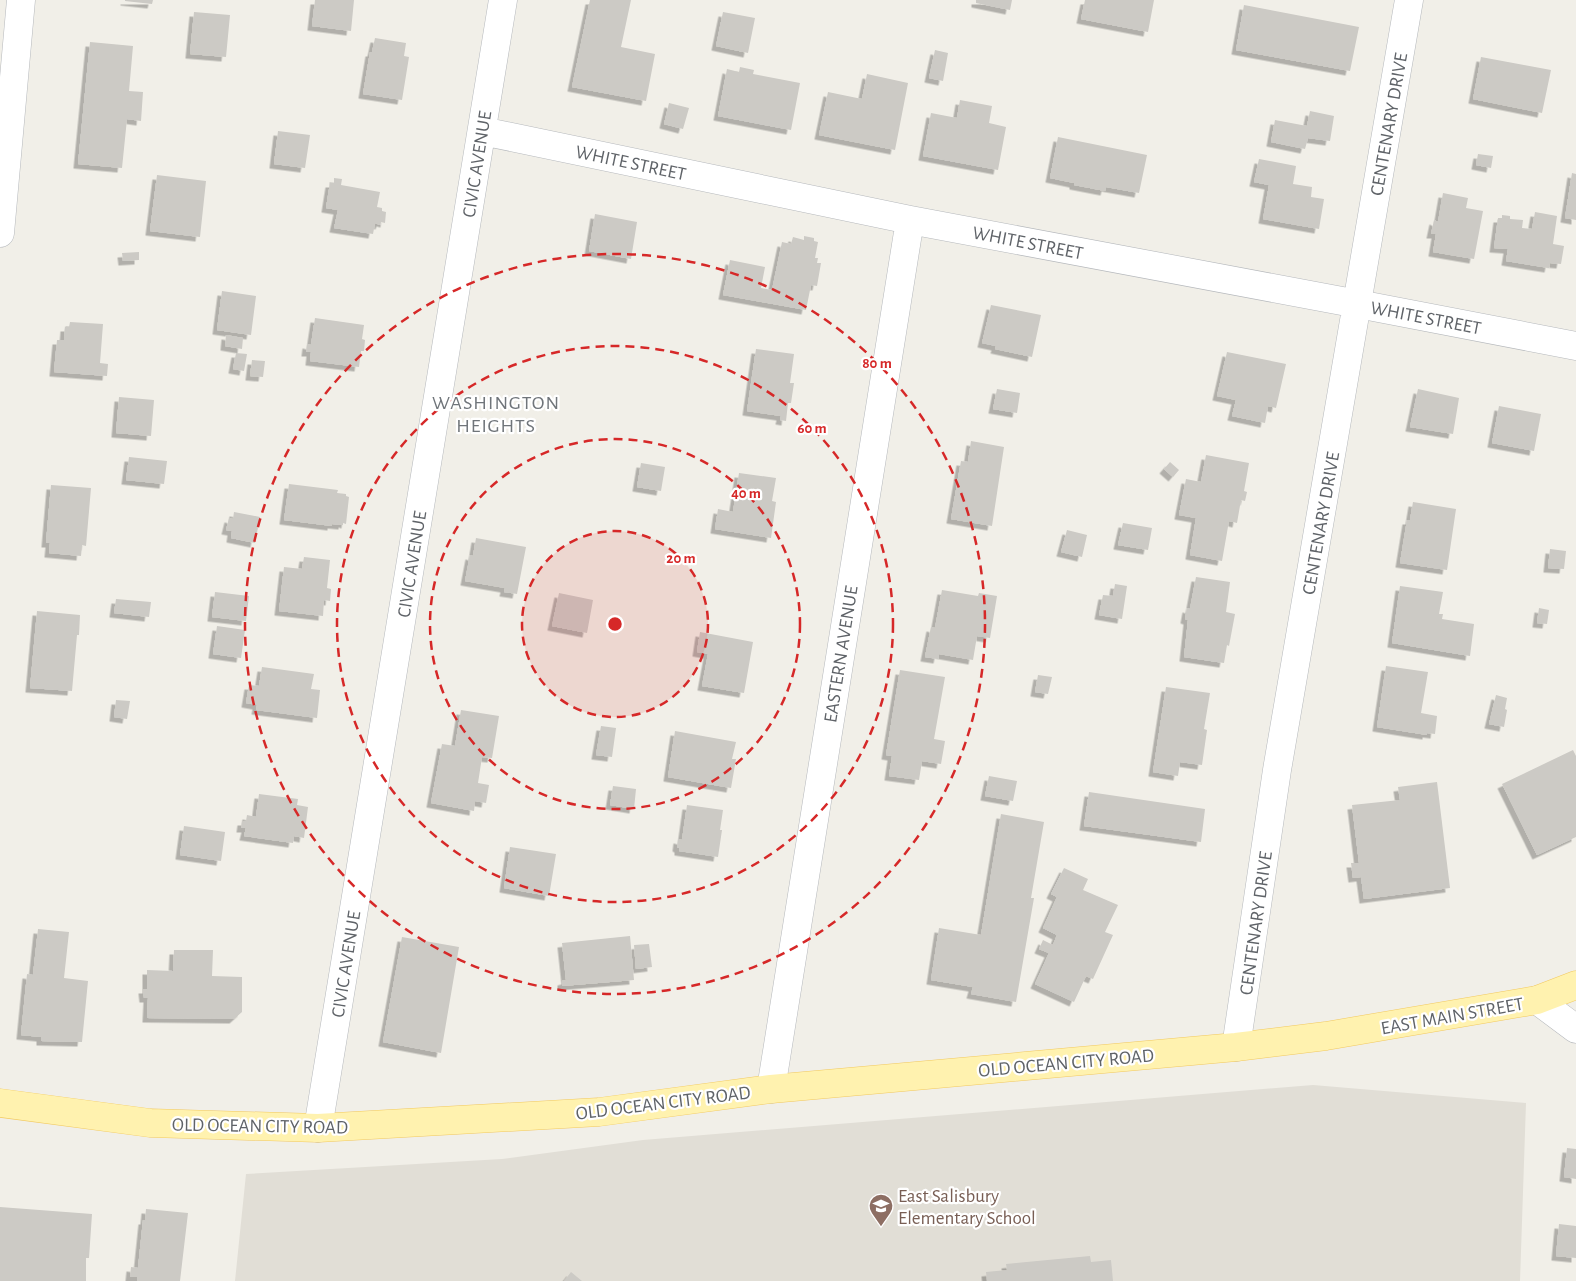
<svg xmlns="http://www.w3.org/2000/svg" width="1576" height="1281" font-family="'Alegreya Sans',sans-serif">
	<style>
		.education { fill: #e1ded6 }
		.building { fill: #cccac5; filter: url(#shadow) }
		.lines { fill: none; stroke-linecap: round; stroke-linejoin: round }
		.minor-casing { stroke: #b5b8bc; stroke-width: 29 }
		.major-casing { stroke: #f2c960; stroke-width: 29 }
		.minor { stroke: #fff; stroke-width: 28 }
		.major { stroke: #fff2af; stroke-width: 28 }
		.ring { fill: none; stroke: #d62828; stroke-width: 2.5; stroke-dasharray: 9 6 }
		.labels { text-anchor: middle; stroke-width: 4.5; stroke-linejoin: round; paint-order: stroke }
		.street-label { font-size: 19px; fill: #5f6368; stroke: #fff }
		.education-label { font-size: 19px; fill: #785e54; stroke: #fff; text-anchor: start }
		.neighbourhood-label { font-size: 20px; letter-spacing: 1px; fill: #70757a; stroke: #fff }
		.centre { fill: #d62828; stroke: #fff; stroke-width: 2.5 }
		.ring-label { font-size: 15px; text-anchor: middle; font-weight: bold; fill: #d62828; stroke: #fff; stroke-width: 4.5; stroke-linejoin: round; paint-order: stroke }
	</style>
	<defs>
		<filter id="shadow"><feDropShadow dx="-4.5" dy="4.5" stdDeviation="0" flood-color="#0004"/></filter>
	</defs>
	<rect width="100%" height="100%" fill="#f1efe8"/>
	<path class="education" d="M 1313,1085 L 1526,1103 L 1520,1281 L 235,1281 L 246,1174 L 502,1159 L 643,1140 Z"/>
	<path class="building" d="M 125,0 L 153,0 L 152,4 L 125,1 Z
		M 315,0 L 354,0 L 351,31 L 312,26 Z
		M 590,0 L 631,0 L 621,47 L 655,54 L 646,101 L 572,87 Z
		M 976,0 L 1012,0 L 1010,10 L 976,3 Z
		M 1085,0 L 1154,0 L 1148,32 L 1081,19 Z
		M 1244,5 L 1359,27 L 1350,71 L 1236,50 Z
		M 194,12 L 230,15 L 226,57 L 190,54 Z
		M 723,12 L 755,18 L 748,53 L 716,46 Z
		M 375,38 L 406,43 L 404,56 L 409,57 L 402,100 L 363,94 L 370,52 L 372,52 Z
		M 90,42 L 133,46 L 129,91 L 143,92 L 141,121 L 127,119 L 122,168 L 78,164 Z
		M 935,50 L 948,53 L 943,81 L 929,78 Z
		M 1481,57 L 1551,70 L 1542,113 L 1473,99 Z
		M 740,67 L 754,70 L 753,74 L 800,83 L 791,130 L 718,116 L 727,69 L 739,72 Z
		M 867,74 L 908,83 L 895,150 L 819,135 L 828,92 L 862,99 Z
		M 960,100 L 992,106 L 989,123 L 1006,127 L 998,170 L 923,156 L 931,113 L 957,118 Z
		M 669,103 L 689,108 L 683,129 L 664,124 Z
		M 1310,111 L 1334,116 L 1330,141 L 1308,138 L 1305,149 L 1271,142 L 1275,120 L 1307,126 Z
		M 278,131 L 310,135 L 305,168 L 274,164 Z
		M 1058,137 L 1147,155 L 1139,193 L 1106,187 L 1105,191 L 1074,185 L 1074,183 L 1050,178 Z
		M 1478,154 L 1493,156 L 1491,168 L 1476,165 Z
		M 1259,159 L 1296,166 L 1293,184 L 1312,187 L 1311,197 L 1324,199 L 1319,229 L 1263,219 L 1269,185 L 1254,182 Z
		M 1572,173 L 1576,174 L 1576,220 L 1565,218 Z
		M 157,175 L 206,181 L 200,237 L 150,231 Z
		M 334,178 L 342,179 L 341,185 L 380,192 L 377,207 L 382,208 L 382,211 L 386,212 L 385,223 L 381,222 L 380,225 L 375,223 L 373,234 L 334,228 L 338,210 L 326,208 L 330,183 L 334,183 Z
		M 1443,193 L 1468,198 L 1466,208 L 1483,211 L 1474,259 L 1433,252 L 1436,234 L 1431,234 L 1434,220 L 1438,222 Z
		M 1535,212 L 1557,216 L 1553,244 L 1564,246 L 1561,264 L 1550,263 L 1549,268 L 1506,261 L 1508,249 L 1494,248 L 1498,218 L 1502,218 L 1502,215 L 1510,216 L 1510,219 L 1523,220 L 1522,228 L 1532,229 Z
		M 595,214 L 637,222 L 631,259 L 589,251 Z
		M 804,236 L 814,238 L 814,241 L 818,242 L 815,258 L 818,258 L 817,263 L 821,263 L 817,286 L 811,285 L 806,310 L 723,295 L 730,260 L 765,267 L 761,288 L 772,290 L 782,242 L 791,244 L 793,237 L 804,240 Z
		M 139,252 L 139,260 L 123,261 L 122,253 Z
		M 222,291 L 256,296 L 251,335 L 217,330 Z
		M 991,305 L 1041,315 L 1032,357 L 995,349 L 996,346 L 982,343 Z
		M 315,318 L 364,325 L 362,339 L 365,340 L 364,351 L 361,351 L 359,367 L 310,361 L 311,352 L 306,352 L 307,344 L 311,345 Z
		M 70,322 L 103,324 L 100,363 L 108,364 L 107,376 L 54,372 L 57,340 L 64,340 L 65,327 L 69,327 Z
		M 226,335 L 243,338 L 242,349 L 225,346 Z
		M 756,349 L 794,354 L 790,383 L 794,383 L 791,403 L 788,403 L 786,421 L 780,420 L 781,416 L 747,411 Z
		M 1227,352 L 1286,364 L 1276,408 L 1268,406 L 1265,423 L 1232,416 L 1236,400 L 1217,396 Z
		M 236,353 L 247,354 L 244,371 L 233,369 Z
		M 252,360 L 265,361 L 263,377 L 250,376 Z
		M 997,389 L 1020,393 L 1017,413 L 993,409 Z
		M 1418,389 L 1459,398 L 1453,434 L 1410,427 Z
		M 119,397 L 154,400 L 151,436 L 116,433 Z
		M 1499,406 L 1541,414 L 1534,451 L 1492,443 Z
		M 971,441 L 1004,447 L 992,526 L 951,519 L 961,461 L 968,462 Z
		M 1206,455 L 1249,463 L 1244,491 L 1247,492 L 1245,501 L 1241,500 L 1237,523 L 1229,521 L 1222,561 L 1190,555 L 1196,518 L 1179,515 L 1186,479 L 1201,482 Z
		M 129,457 L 167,461 L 164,484 L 126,480 Z
		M 1170,462 L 1179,470 L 1173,477 L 1164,469 Z
		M 641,463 L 665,467 L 661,491 L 637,487 Z
		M 739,473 L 776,478 L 772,501 L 776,502 L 771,538 L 715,529 L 718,509 L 733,512 Z
		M 289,484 L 338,490 L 337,493 L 346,494 L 346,496 L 349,497 L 346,524 L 343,523 L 343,525 L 332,524 L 332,526 L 284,520 Z
		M 51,485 L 91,488 L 86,546 L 82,545 L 81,556 L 49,553 L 50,543 L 46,543 Z
		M 1413,502 L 1456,509 L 1447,570 L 1400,563 L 1407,520 L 1410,520 Z
		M 234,512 L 260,517 L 255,543 L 231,538 L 232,531 L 226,530 L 229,518 L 233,519 Z
		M 1123,523 L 1152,528 L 1148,550 L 1118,545 Z
		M 1067,530 L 1087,535 L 1082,557 L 1061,552 Z
		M 476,538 L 526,547 L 517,594 L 504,592 L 505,588 L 465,581 L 470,555 L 473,556 Z
		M 1550,549 L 1566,551 L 1564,569 L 1548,568 Z
		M 304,557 L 330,560 L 327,588 L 331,589 L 330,601 L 324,600 L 323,616 L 279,611 L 284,567 L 302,569 Z
		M 1196,577 L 1230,582 L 1226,612 L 1235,614 L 1229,646 L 1227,645 L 1224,663 L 1184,657 L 1188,620 L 1185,619 L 1187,608 L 1190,609 Z
		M 1115,584 L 1127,586 L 1122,619 L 1099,615 L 1103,595 L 1113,596 Z
		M 1400,586 L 1443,592 L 1439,614 L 1443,614 L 1442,619 L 1474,624 L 1470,656 L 1392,643 Z
		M 942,590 L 978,596 L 979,593 L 997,596 L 990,638 L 977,636 L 973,660 L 939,654 L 938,659 L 925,657 L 931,627 L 935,628 Z
		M 215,592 L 249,596 L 246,621 L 212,617 Z
		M 559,593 L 593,600 L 587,633 L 552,626 Z
		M 116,599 L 151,602 L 149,617 L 114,613 Z
		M 1539,608 L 1549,610 L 1547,624 L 1537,623 Z
		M 37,611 L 80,615 L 79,635 L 77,635 L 72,691 L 30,688 Z
		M 217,626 L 245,630 L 241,658 L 213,654 Z
		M 700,632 L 753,642 L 744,693 L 702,686 L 708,654 L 697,652 Z
		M 1386,666 L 1428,672 L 1421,713 L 1437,716 L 1435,734 L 1427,733 L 1427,735 L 1377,727 Z
		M 262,667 L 314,674 L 311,689 L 320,690 L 317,718 L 256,710 L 257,705 L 246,703 L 249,685 L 259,686 Z
		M 900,670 L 945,677 L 934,739 L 945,741 L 941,764 L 922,761 L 919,780 L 889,776 L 892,756 L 886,755 Z
		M 1038,675 L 1052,677 L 1048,694 L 1035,692 Z
		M 1166,687 L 1210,693 L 1204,729 L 1207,730 L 1202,765 L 1180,762 L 1178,776 L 1153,772 Z
		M 1496,695 L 1507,698 L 1505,709 L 1507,710 L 1504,727 L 1489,724 Z
		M 116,700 L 130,701 L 127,719 L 114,717 Z
		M 461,710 L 499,716 L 492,758 L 482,757 L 478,783 L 489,785 L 486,803 L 475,801 L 474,811 L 431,803 L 442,744 L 455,746 Z
		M 601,726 L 616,728 L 612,757 L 596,755 Z
		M 675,731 L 736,742 L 732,759 L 736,759 L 731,788 L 668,777 Z
		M 1573,750 L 1576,756 L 1576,837 L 1537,855 L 1502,784 Z
		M 989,776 L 1017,781 L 1013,801 L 985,796 Z
		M 1437,782 L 1450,888 L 1364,899 L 1361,877 L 1353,878 L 1351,863 L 1359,863 L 1352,805 L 1400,800 L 1398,787 Z
		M 613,786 L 636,789 L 634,809 L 610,805 Z
		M 1089,792 L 1205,809 L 1201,842 L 1084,826 Z
		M 259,794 L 298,799 L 297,805 L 308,807 L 304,838 L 294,836 L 293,843 L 244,836 L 246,828 L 241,828 L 242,821 L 246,821 L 247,815 L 256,817 Z
		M 687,805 L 723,810 L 720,830 L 722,830 L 718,857 L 679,851 L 679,848 L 677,847 L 678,839 L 682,840 Z
		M 1001,814 L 1044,822 L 1031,898 L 1034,898 L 1016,1002 L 971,994 L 973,987 L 931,980 L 939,928 L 981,935 Z
		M 184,826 L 225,832 L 221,861 L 180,855 Z
		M 510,847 L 556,854 L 549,896 L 504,888 Z
		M 1064,868 L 1088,879 L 1083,890 L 1118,905 L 1105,932 L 1113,935 L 1093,979 L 1086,976 L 1074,1002 L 1035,984 L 1049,953 L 1039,949 L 1043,940 L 1053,945 L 1057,935 L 1043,928 L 1057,897 L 1051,894 Z
		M 38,929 L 69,932 L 64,978 L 88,981 L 82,1042 L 41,1041 L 41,1037 L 21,1035 L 27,974 L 33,975 Z
		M 630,936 L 634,980 L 562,986 L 562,981 L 566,980 L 562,943 Z
		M 402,937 L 459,947 L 441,1053 L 383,1042 Z
		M 649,944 L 652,967 L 636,969 L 634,945 Z
		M 174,950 L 213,950 L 212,976 L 242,977 L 242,1012 L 234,1019 L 147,1018 L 148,998 L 144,998 L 143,989 L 147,989 L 147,970 L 173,971 Z
		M 1567,1148 L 1576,1149 L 1576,1179 L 1564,1177 Z
		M 0,1207 L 92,1214 L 89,1258 L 86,1258 L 86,1281 L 0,1281 Z
		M 146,1209 L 188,1213 L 180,1281 L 137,1281 L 137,1277 L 130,1277 L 131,1267 L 138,1268 L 143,1220 L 145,1220 Z
		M 1559,1224 L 1576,1226 L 1576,1258 L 1556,1256 Z
		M 1090,1256 L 1091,1262 L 1111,1260 L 1113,1281 L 987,1281 L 986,1272 L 1007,1270 L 1006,1264 Z
		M 571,1272 L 582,1281 L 564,1281 Z"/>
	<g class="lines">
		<defs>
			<path id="minor" d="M 482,131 L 910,220 L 1358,304 L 1576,346
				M 0,233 L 21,0
				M 1537,1000 L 1576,1029
				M 1236,1047 L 1277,770 L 1409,0
				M 771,1089 L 910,220
				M 318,1128 L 503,0"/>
			<path id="major" d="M 0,1103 L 150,1123 L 318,1128 L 599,1112 L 771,1089 L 1236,1047 L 1326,1036 L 1537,1000 L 1576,985"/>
		</defs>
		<use href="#minor" class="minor-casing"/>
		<use href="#major" class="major-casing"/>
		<use href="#minor" class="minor"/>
		<use href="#major" class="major"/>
	</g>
	<circle cx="615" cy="624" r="93" fill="#d62828" fill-opacity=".12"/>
	<g class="ring">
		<circle cx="615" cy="624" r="93"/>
		<circle cx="615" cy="624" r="185"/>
		<circle cx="615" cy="624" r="278"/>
		<circle cx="615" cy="624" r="370"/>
	</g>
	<defs>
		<symbol id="school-pin" viewBox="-11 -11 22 30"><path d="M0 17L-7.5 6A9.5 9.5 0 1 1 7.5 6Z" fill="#8d6e63" stroke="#fff"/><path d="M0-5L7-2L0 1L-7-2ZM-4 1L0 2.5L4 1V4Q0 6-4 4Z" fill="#fff"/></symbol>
	</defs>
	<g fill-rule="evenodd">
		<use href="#school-pin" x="867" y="1192" width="28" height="38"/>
	</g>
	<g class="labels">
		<g class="street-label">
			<text transform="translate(1388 124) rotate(-80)" y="7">CENTENARY DRIVE</text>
			<text transform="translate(631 162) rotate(12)" y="7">WHITE STREET</text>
			<text transform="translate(476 164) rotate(-81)" y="7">CIVIC AVENUE</text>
			<text transform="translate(1028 242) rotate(11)" y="7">WHITE STREET</text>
			<text transform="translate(1426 317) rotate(11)" y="7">WHITE STREET</text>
			<text transform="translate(1320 523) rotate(-80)" y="7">CENTENARY DRIVE</text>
			<text transform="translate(411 564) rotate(-81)" y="7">CIVIC AVENUE</text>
			<text transform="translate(840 654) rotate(-81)" y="7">EASTERN AVENUE</text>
			<text transform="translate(1255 923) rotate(-82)" y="7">CENTENARY DRIVE</text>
			<text transform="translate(345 964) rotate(-81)" y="7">CIVIC AVENUE</text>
			<text transform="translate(1452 1015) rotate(-10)" y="7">EAST MAIN STREET</text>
			<text transform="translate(1066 1062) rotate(-5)" y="7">OLD OCEAN CITY ROAD</text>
			<text transform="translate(663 1102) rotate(-7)" y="7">OLD OCEAN CITY ROAD</text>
			<text transform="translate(260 1125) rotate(1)" y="7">OLD OCEAN CITY ROAD</text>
		</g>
		<g class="education-label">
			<text x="898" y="1202">East Salisbury<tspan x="898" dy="22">Elementary School</tspan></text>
		</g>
		<g class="neighbourhood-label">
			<text x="496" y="409">WASHINGTON<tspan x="496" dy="23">HEIGHTS</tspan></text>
		</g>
	</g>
	<circle cx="615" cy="624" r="8" class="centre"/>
	<g class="ring-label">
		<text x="877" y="368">80 m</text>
		<text x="812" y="433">60 m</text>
		<text x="746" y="498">40 m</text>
		<text x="681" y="563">20 m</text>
	</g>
</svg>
